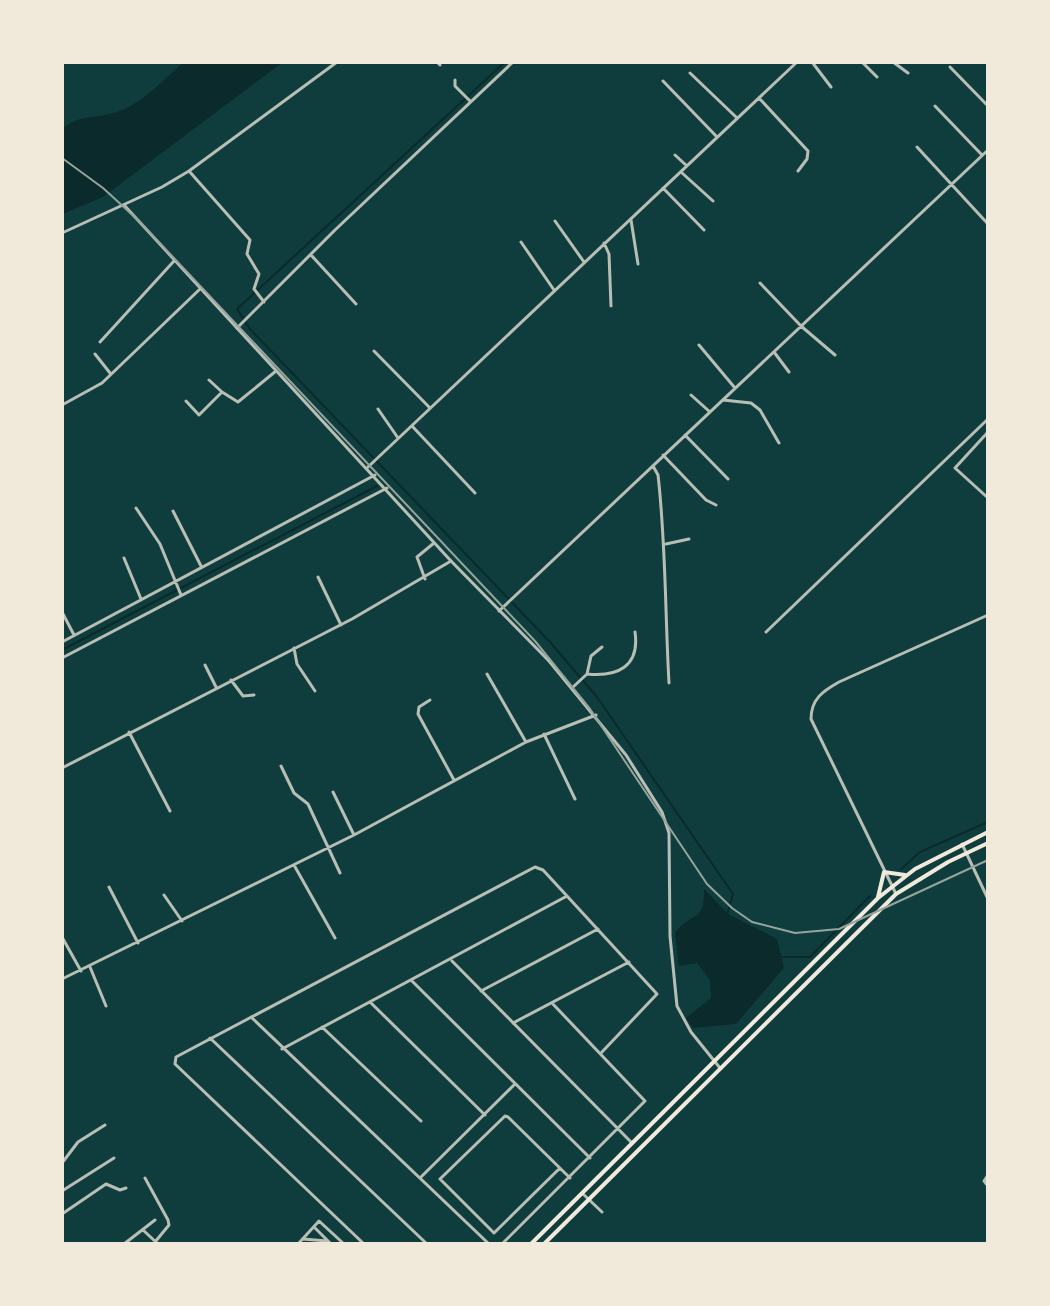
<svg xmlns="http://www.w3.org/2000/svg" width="1050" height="1306" font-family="'Nunito Sans',sans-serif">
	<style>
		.water { fill: #0a2a2b }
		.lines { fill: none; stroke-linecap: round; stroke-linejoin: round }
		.stream { stroke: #0a2a2b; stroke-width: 2 }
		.minor { stroke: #b8beb3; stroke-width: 3 }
		.tertiary { stroke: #b8beb3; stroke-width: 3 }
		.secondary { stroke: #f1e9da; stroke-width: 4 }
		.tram { stroke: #97a49c; stroke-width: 2 }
	</style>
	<rect width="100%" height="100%" fill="#0f3d3e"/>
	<path class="water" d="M 184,62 L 283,62 L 103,197 L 62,214 L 62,129 C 83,112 99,120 122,110 C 145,101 165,78 184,62 Z
		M 704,889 L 728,914 L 777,939 L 784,968 L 736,1024 L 693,1028 L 686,1018 L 711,998 L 710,980 L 697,963 L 679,966 L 675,933 C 691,910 705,924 704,889 Z"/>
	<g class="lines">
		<path class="stream" d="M 505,62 L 237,309 L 250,329 L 550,642 L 597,697 L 733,894 L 727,915
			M 62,650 L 377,486
			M 901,869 L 920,852 L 988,822
			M 779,957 L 810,957 L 870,896"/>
		<path class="minor" d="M 437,62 L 440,65
			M 812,62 L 831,87
			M 862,62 L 877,77
			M 893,62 L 908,73
			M 950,67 L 988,106
			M 690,73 L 736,117
			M 455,80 L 455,86 L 470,101
			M 663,81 L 717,137
			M 759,98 L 808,151 L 807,159 L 798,171
			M 935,106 L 982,155
			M 917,147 L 988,224
			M 675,155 L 687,166
			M 189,171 L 250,240 L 247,254 L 259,274 L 254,289 L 264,302
			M 681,172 L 713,201
			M 663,188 L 704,230
			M 631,220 L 638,264
			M 555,221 L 584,262
			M 521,242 L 554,290
			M 604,243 L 609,254 L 611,306
			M 311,255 L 356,304
			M 760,283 L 801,326 L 835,355
			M 237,328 L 335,230 L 513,62
			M 100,342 L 174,261
			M 699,345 L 735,388
			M 374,351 L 430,408
			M 774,352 L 789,372
			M 95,354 L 110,373
			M 209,380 L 222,392
			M 691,395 L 710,412
			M 723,400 L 751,403 L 760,410 L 779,443
			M 186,401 L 199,415 L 222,392 L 238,402 L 276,371
			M 62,405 L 102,383 L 200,289
			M 378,409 L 398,438
			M 412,426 L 475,493
			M 988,432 L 955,468 L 988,498
			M 685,435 L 728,479
			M 663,455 L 706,500 L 716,505
			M 653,466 L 658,475 C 666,544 665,613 669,683
			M 368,467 L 797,62
			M 136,508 L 160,544 L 181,595
			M 173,511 L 201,566
			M 666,544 L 689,539
			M 124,558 L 141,599
			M 318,577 L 341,625
			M 425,579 L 417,557 L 434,543
			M 499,611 L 988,150
			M 62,612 L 74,635
			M 766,632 L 988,419
			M 62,642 L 375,475
			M 294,648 L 297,664 L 315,691
			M 62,658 L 387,488
			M 205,665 L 216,687
			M 487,674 L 526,742
			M 587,674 C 617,677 640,667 635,632
			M 231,680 L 243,696 L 254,695
			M 572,688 L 587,674 L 591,656 L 602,647
			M 430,700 L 419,707 L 418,714 L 454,780
			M 129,732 L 170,811
			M 544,734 L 575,799
			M 281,766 L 294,793 L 308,804 L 340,873
			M 62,768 L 352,619 L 451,561
			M 333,792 L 354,835
			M 962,844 L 988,899
			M 294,865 L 335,938
			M 109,887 L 138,943
			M 164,895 L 182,921
			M 62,937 L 81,971
			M 452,961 L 632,1143
			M 90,967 L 106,1006
			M 62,979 L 354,835 L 526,742 L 596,715
			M 411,980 L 590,1158
			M 481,991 L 598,929
			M 370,1002 L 485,1115
			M 251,1017 L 489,1244
			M 513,1023 L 629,962
			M 322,1027 L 421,1121
			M 210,1038 L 427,1244
			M 282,1049 L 567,896 L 657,994 L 602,1052
			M 62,1163 L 78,1142 L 105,1125
			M 560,1168 L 494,1233 L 440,1179 L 505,1116 L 508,1117 L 570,1178
			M 988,1175 L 984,1181 L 988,1186
			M 421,1177 L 515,1084
			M 145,1178 L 168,1220 L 169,1225 L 155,1242
			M 62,1191 L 114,1158
			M 582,1193 L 602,1212
			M 62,1214 L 106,1184 L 120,1190 L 126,1188
			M 314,1227 L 331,1244
			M 143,1230 L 158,1244
			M 303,1239 L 327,1241
			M 124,1244 L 155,1220
			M 298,1244 L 319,1221 L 344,1244
			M 364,1244 L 175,1064 L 176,1057 L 535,867 L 543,870 L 567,896
			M 502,1244 L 645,1101 L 552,1003"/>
		<path class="tertiary" d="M 124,205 L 451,561 L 549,661 L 626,755 L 662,812 L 669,833 L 670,936 L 677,1006 L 691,1032 L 720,1068
			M 62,233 L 162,187 L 189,171 L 337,62
			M 896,894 L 811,719 C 811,699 823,691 839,682 L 988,615"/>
		<path class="secondary" d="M 878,897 L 884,872 L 905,875
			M 531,1244 L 878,898 L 915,869 L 988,832
			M 544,1244 L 896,894 L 948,862 L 988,843"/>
		<path class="tram" d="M 62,158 L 103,188 L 139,221 L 535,641 L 590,709 L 707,884 L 732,908 L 752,922 L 795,933 L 839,929 L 988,860"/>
	</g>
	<rect width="1050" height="1306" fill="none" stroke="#f1e9da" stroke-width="128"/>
</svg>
